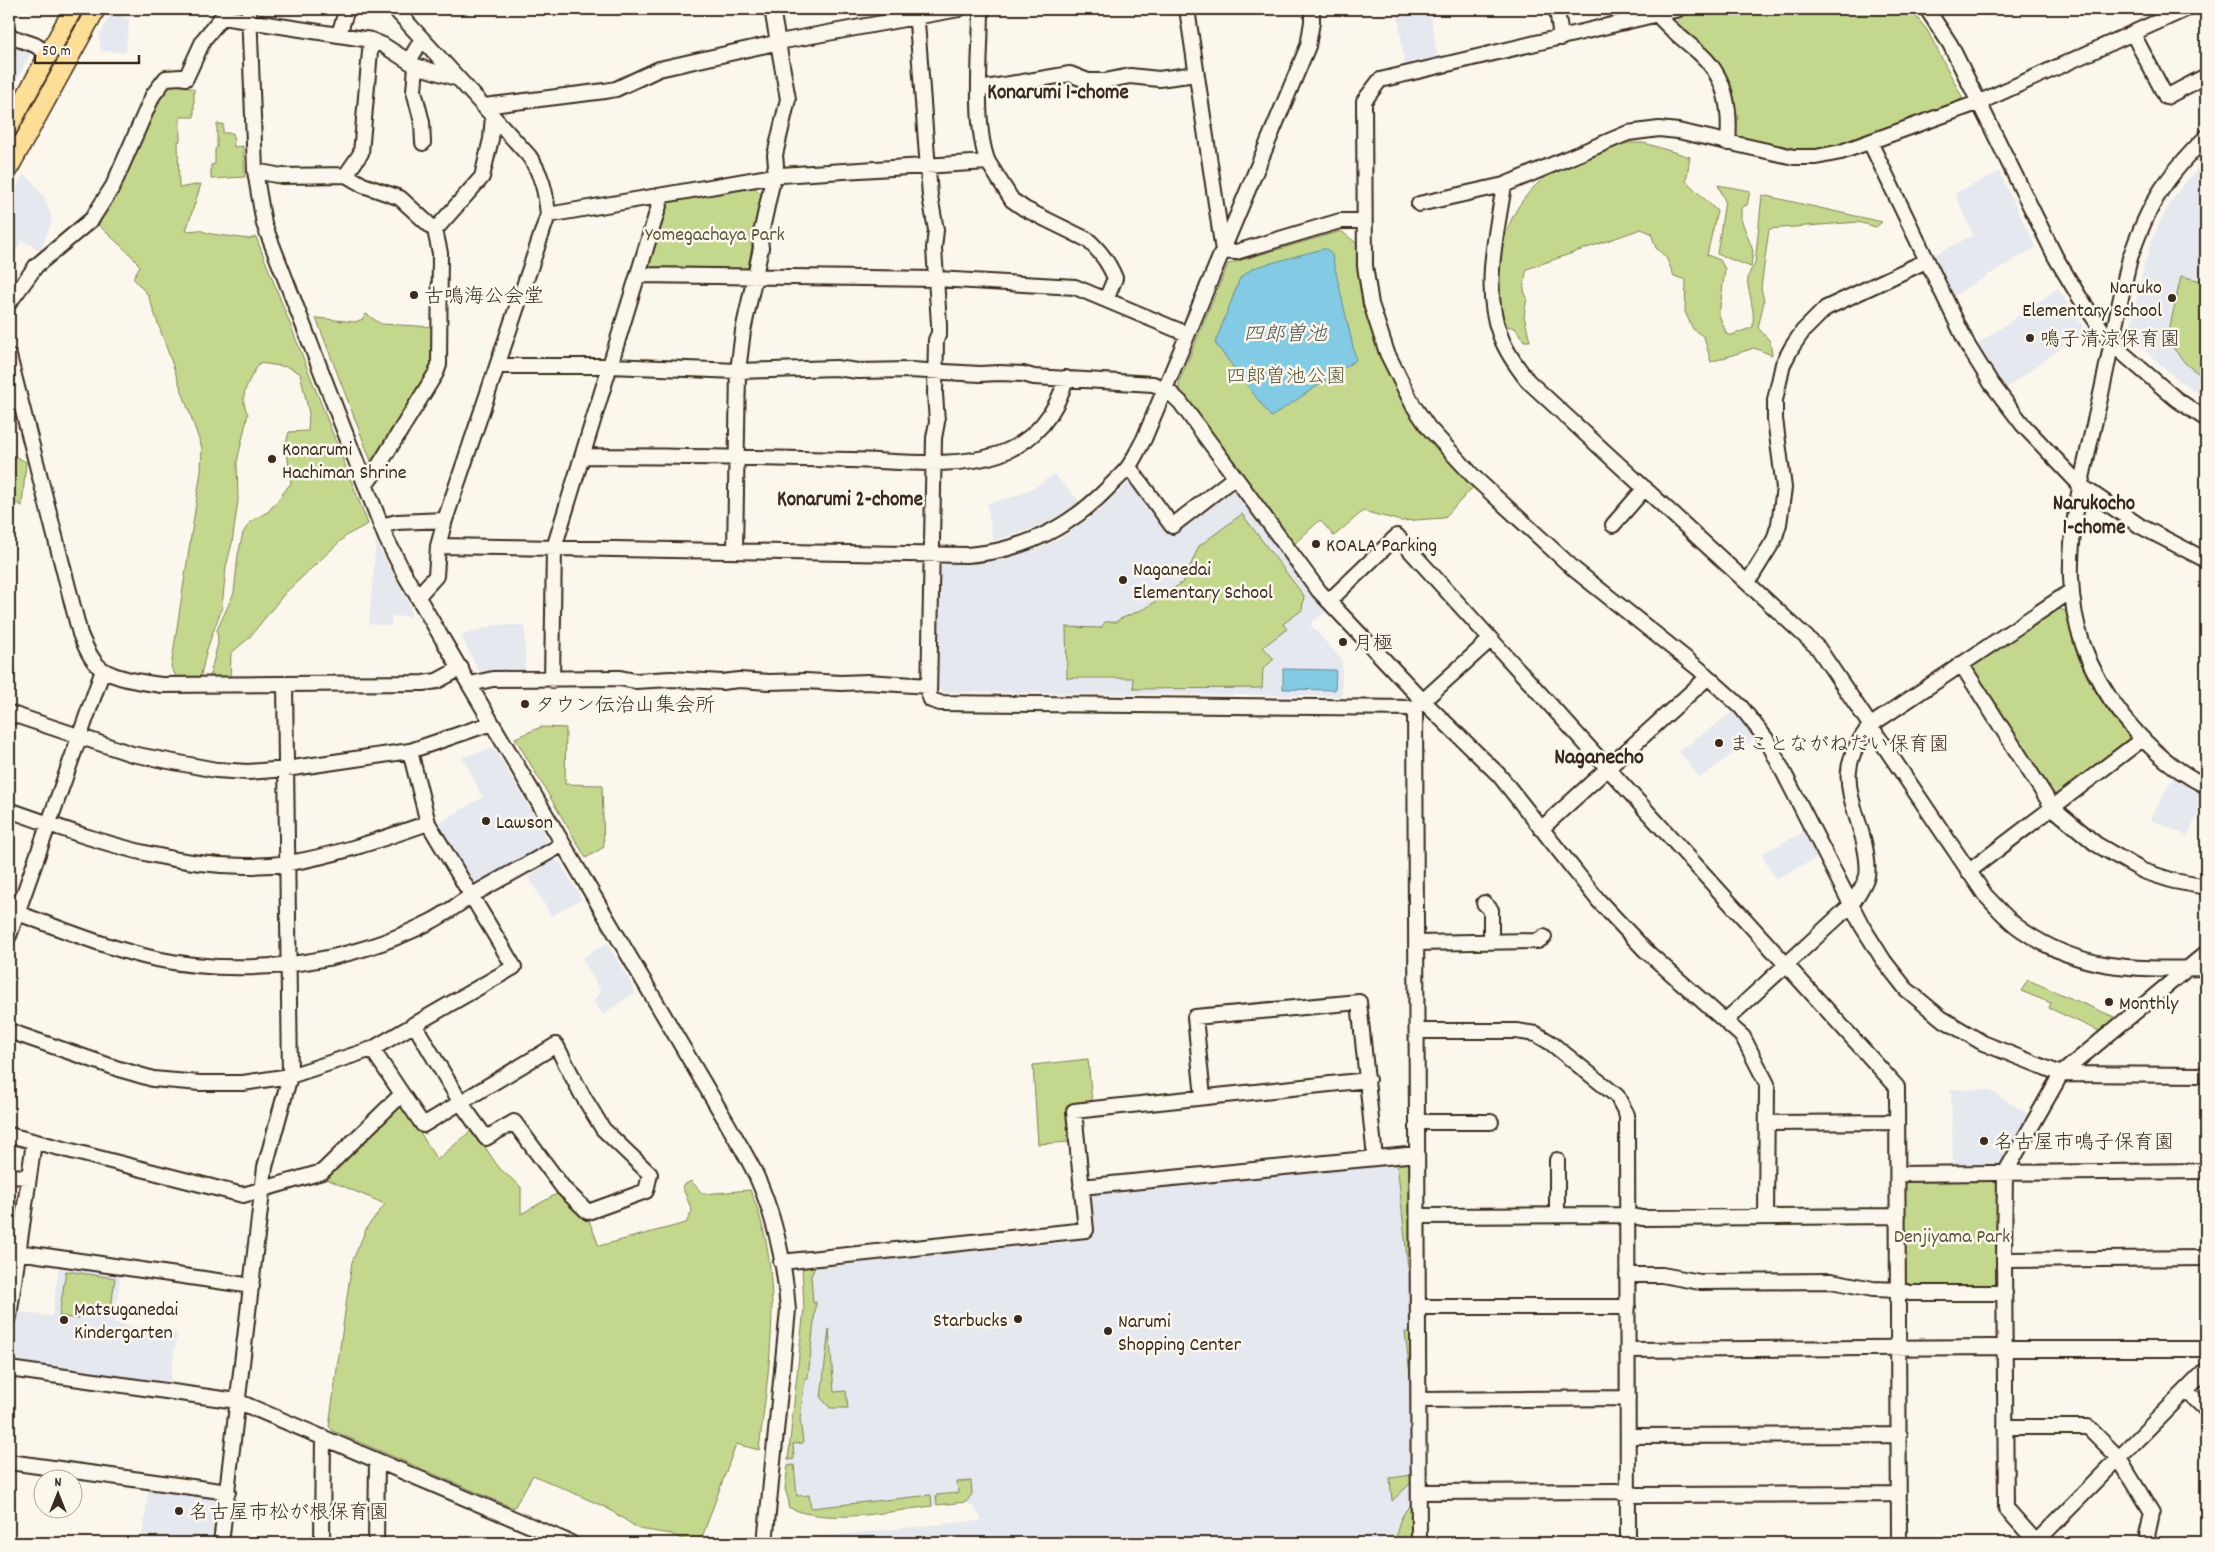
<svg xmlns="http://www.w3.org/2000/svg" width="2215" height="1552" font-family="Dekko,'Klee One',sans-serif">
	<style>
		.built { fill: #e6e8ef }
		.green { fill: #c4d88d; stroke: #808156 }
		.water { fill: #83cae4; stroke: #668a95 }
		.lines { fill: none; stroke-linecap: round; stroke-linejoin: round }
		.minor-casing { stroke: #3b2a1e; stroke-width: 18 }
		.major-casing { stroke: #3b2a1e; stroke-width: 21 }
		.minor { stroke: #fbf7ec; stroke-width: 14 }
		.major { stroke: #fdde96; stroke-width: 18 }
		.poi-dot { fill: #3b2a1e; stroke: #fbf7ec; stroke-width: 2 }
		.labels { text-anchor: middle; stroke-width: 5; stroke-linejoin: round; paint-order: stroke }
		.park-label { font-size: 20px; fill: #5d563a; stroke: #fbf7ec }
		.poi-label { font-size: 20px; fill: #3b2a1e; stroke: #fbf7ec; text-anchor: start }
		.neighbourhood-label { font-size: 21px; font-weight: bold; fill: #3b2a1e; stroke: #fbf7ec }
		.water-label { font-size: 21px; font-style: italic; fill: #515a59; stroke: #fbf7ec }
		.quarter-label { font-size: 22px; font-weight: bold; fill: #3b2a1e; stroke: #fbf7ec }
	</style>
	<rect width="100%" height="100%" fill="#fbf7ec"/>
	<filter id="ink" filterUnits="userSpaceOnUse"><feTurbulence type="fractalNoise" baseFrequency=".02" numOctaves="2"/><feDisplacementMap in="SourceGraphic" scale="10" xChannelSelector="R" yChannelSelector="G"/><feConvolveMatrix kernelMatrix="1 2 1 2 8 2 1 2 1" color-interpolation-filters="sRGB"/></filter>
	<g filter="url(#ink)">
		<path class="built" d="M 1397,9 L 1430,9 L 1438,60 L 1405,68 Z
			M 113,10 L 129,20 L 126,52 L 101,51 L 99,36 Z
			M 9,42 L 32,51 L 9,95 Z
			M 2206,158 L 2206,399 L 2177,379 L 2150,355 L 2133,338 L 2130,330 L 2144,266 L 2153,237 L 2164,214 L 2178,192 Z
			M 1999,172 L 2036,247 L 1950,298 L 1931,256 L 1973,235 L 1955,193 Z
			M 23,174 L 32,181 L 44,197 L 52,219 L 41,251 L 22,240 L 9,264 L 9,201 Z
			M 2058,288 L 2085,330 L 2004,390 L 1975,346 Z
			M 1054,474 L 1080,502 L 1067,511 L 1039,527 L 993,541 L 987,503 L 1013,497 L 1035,487 Z
			M 1127,484 L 1134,484 L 1171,534 L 1230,488 L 1237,489 L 1331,612 L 1324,613 L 1310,624 L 1342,660 L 1342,696 L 944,692 L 938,689 L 940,569 L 946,563 L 971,564 L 992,561 L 1040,548 L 1066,535 L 1090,518 Z
			M 376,541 L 411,608 L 411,617 L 392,616 L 391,626 L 369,624 Z
			M 495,625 L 525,625 L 525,674 L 483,673 L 477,669 L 461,635 Z
			M 1737,709 L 1759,735 L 1700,778 L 1679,751 Z
			M 494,748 L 548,839 L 546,847 L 478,885 L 470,883 L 436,825 L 483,797 L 462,757 Z
			M 2174,776 L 2206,794 L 2206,799 L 2187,836 L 2150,819 Z
			M 1808,830 L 1821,856 L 1776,879 L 1761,854 Z
			M 554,860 L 560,862 L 582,899 L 551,916 L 528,876 Z
			M 607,943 L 636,992 L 603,1014 L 593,1001 L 601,992 L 582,958 Z
			M 1951,1089 L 1989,1090 L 2030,1115 L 2004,1160 L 1999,1164 L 1953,1164 Z
			M 1405,1161 L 1413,1169 L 1414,1543 L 787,1543 L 790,1540 L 982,1520 L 973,1507 L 966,1502 L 830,1517 L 800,1513 L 788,1507 L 789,1502 L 785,1489 L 804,1308 L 802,1267 L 1092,1235 L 1087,1197 L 1093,1192 Z
			M 59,1264 L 121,1273 L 114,1323 L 177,1333 L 170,1382 L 14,1361 L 10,1355 L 16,1312 L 52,1316 Z
			M 149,1488 L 212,1497 L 216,1501 L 211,1543 L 141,1543 Z"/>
		<path class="green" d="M 1705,9 L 1910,9 L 1927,30 L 1962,97 L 1959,103 L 1837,147 C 1800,153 1774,148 1739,140 L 1735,134 L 1718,64 L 1703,47 L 1676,27 L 1679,15 Z
			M 172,82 L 194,89 L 194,117 L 180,117 L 180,141 L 178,141 L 179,188 L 201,184 L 186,231 L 199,230 L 211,234 L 249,239 L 256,237 L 368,524 L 347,535 L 285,593 L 248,639 L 231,653 L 230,679 L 209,679 L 218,643 L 217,630 L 234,593 L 238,555 L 243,533 L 250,522 L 269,511 L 291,483 L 286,444 L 289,432 L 308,431 L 309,413 L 300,373 L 288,367 L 259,363 C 250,380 237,395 248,414 L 237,462 L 238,501 L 232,543 L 226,567 L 222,607 L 207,649 L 200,679 L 177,678 L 171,667 L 201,471 L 202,448 L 148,295 L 133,278 L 140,266 L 131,255 L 94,221 L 154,99 Z
			M 217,124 L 223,124 L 223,133 L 233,133 L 234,147 L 243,146 L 245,177 L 211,179 L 211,165 L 215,164 L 215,149 L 217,148 Z
			M 1622,143 L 1644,143 L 1690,157 L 1686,181 L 1717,211 L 1707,255 L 1720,260 L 1725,269 L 1719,315 L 1727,335 L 1732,335 L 1753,327 C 1753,320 1754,313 1752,306 C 1750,288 1742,280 1755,264 L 1762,195 L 1882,222 L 1876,227 L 1858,222 L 1769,229 L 1761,288 L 1764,301 L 1758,328 L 1770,341 L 1772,355 L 1754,348 L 1711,362 L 1704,337 L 1693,329 L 1685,312 L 1686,280 L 1674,276 L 1666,257 L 1656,248 L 1651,233 L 1641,229 L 1527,269 C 1525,278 1521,288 1527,297 L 1524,316 L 1530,341 L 1524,341 L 1515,328 L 1503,325 C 1490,270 1502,202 1555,171 C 1575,159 1601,152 1622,143 Z
			M 1718,185 L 1750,191 L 1747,205 L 1741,208 L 1741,219 L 1753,251 L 1751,267 L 1717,254 L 1725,201 Z
			M 753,186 L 761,194 L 748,268 L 743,272 L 652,271 L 648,266 L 667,203 Z
			M 1341,231 L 1359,245 L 1380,355 L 1398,393 L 1411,417 L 1429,438 L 1475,485 L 1444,518 L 1401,521 L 1363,511 L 1334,536 L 1320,520 L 1293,545 L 1179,392 L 1179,382 L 1228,264 Z
			M 2181,276 L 2206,282 L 2206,379 L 2186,364 L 2167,340 Z
			M 366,314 L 381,324 L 436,327 L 435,363 L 373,466 L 316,318 L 355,322 L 363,319 Z
			M 9,453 L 26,462 L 22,506 L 9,499 Z
			M 1242,514 L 1304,596 L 1302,610 L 1283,624 L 1287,629 L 1263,647 L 1274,659 L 1263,669 L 1262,688 L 1134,689 L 1133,678 L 1067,678 L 1066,627 L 1101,628 L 1105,622 L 1117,622 L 1118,620 L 1146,608 L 1183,582 L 1199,546 Z
			M 2056,608 L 2066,611 L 2074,642 L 2087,676 L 2103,703 L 2128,735 L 2129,744 L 2060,796 L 2053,796 L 1971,671 L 1971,664 Z
			M 541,727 L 566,728 L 565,784 L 602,785 L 604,847 L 586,858 L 515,738 Z
			M 2028,980 L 2119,1019 L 2103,1033 L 2049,1008 L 2051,1003 L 2021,991 Z
			M 1088,1059 L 1092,1102 L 1067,1105 L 1070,1142 L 1038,1144 L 1033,1065 Z
			M 402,1103 L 437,1160 L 473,1129 L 499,1168 L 521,1187 L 521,1214 L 560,1192 L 588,1218 L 599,1246 L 686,1223 L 692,1211 L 682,1186 L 691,1181 L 703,1194 L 750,1190 C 786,1272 769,1364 759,1450 L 736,1444 L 700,1543 L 690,1543 L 671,1534 L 639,1529 L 607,1508 L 533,1475 L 514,1508 L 333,1431 L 329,1426 L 352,1262 L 367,1227 L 385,1204 L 324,1178 Z
			M 1405,1161 L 1413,1169 L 1413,1400 L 1405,1332 L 1411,1332 L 1411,1268 L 1408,1268 L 1397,1162 Z
			M 1909,1179 L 1995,1180 L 1999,1184 L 1999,1284 L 1995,1289 L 1910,1290 L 1904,1285 L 1904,1184 Z
			M 816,1265 L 811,1276 L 813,1303 L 816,1302 L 808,1378 L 805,1378 L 800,1418 L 803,1443 L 793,1444 L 794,1459 L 788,1460 L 804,1308 L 802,1267 Z
			M 66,1271 L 115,1278 L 110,1315 L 80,1311 L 78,1319 L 59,1316 Z
			M 829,1329 L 834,1392 L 846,1391 L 848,1408 L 830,1408 L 821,1398 Z
			M 794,1465 L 797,1496 L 809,1495 L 811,1508 L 931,1495 L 932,1506 C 890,1511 826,1526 788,1507 L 789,1502 L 785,1489 L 788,1466 Z
			M 1413,1475 L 1413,1481 L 1392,1501 L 1390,1478 Z
			M 971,1481 L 972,1494 L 966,1502 L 937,1505 L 936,1495 L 958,1493 L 957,1482 Z
			M 1413,1503 L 1414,1543 L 1397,1543 C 1396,1527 1401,1513 1413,1503 Z"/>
		<path class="water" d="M 1322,249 L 1327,249 L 1332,255 L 1356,360 L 1271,417 L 1215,343 L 1240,278 L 1253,268 Z
			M 1283,669 L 1336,670 L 1335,690 L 1283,689 Z"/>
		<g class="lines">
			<defs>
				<path id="minor" d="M 249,9 L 255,171 L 264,224 L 386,538 L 406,577 L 726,1121 C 736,1139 747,1156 756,1175 C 775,1217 785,1264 788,1310 L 765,1543
					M 395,9 L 529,156 C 542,174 546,193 548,215 L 445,520 L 438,546 L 436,576 L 418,596
					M 916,9 L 930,196 L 936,230 L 934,248 L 939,324 L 939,333 L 936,340 L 935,394 L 937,422 L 934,438 L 929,695 L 931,700 L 940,703 L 1415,708 L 1490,640
					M 981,9 C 981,50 973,126 988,162
					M 1187,9 L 1223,251 L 1236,252 L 1340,221 L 1364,221
					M 1557,9 L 1561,38
					M 1679,9 L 1380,80 L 1364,101 L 1365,266 L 1371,304 L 1387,353 L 1413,405 L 1428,427 L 1475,478 L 1575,570 L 1699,669 L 1741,707 L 1767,740 L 1862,926 L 1884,961 L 1906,989 L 1941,1018 L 1983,1043 L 2061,1074 L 2206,1075
					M 1927,9 L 1950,44 L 2056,258 L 2080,298 L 2112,344 L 2176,399 L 2206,419
					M 1657,14 C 1669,29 1683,39 1697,51 C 1726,75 1731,108 1728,143
					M 339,34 L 347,9
					M 2133,34 L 2166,97 L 2206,76
					M 9,36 L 35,45 L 48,54
					M 409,61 L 422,39
					M 416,66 L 414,91 L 422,122 L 423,143
					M 980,89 L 1070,74 L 1088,81 L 1105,81 L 1130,76 L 1159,79 L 1196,74
					M 484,106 L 605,91 L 616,89 L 659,69 L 784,41 L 959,9
					M 2206,137 C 2165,178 2149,203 2130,258 C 2118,306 2110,355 2099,403 C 2073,518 2042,614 2123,716 C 2146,746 2172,769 2206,786
					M 1870,142 L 1968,346 L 1991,383 L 2023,425 L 2080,485 L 2140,526 L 2206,560
					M 255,171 L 282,176 L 346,175 L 363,185 L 400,198 L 435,230 L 440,253 L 439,365 L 436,373 L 373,475 L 366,484
					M 346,175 L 361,153 L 371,40
					M 1504,185 C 1497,232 1482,288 1500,335 C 1506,352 1517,367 1528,381 L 1818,648 L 1985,895 C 1997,907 2008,921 2022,930 C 2082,972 2136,969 2206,968
					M 1419,204 L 1504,185 L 1628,133 L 1659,129 L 1678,131 L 1794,157 L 1816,157 L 1841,152 L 1980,102 L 2186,9
					M 548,215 L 780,175 L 988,162 L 1012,200 L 1025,209 L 1088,240 C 1100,251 1109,263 1115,278 L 1106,300
					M 435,230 L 482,177 L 491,139 L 493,116
					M 639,275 L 937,279 L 1075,287 L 1187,334
					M 9,303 L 36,266 L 92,219 L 113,186 L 153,95 L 166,78 L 180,77 L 186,78 L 204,39 L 222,17 L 371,40 L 383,45 L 416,66 L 459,79
					M 9,356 L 80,634 C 85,646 92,663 103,670 C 120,680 143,682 161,685 L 423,683 L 437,681 L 461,668
					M 497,366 L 610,366 L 738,371 L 836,368 L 858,371 L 910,370 L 980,374 L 999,373 L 1023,374 L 1034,377 L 1153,384 L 1166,389 L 1180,402 L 1319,591 L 1423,701 L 1499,775 L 1598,900 L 1645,950 L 1743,1037 L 1767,1084 L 1766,1217
					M 583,456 C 673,456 762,458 852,460 C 898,461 955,469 999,454 C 1034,442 1057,413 1066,378
					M 1129,467 L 1172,526 L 1235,477
					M 1613,525 L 1645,488
					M 381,526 L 397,522 L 445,520
					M 438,546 L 967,555 C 1023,551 1072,526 1111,485 C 1117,479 1124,473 1129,466 C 1135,457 1139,448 1144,439 L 1308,46 L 1312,22 L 1312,9
					M 735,551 L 738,371 L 743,331 L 761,248 L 760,238 L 776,165 L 775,155 L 788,99 L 772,9
					M 1748,582 L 1774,540 L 1779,524 L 1784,488 L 1775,419 L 1775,400 L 1783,364 L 1792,347 L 1803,331 L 1826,308 L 1926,261
					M 1329,601 L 1397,536 L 1897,1087 L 1899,1543
					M 1961,664 L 2053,808 L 2096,844 L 2143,871 L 2174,881 L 2206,887
					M 552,680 L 554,548 L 662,196
					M 470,684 L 493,679 L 620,678 L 635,681 L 671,679 L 722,682 L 739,680 L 769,682 L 805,681 L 841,683 L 867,682 L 929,686
					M 1415,708 L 1419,1543
					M 9,713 L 132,754 L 216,770 L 248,772 L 286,769 L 410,751 L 492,723
					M 9,810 C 97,841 194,877 289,863 C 337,855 382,839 428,823
					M 1541,829 L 1708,677
					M 1968,872 L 2141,740
					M 1484,903 L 1491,910 L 1491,941
					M 9,910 C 57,927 106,948 156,959 C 248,978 349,964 432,921 C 446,914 458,904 471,896 C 501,878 533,862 563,844
					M 9,936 L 103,670
					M 1416,943 L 1538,941 L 1544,937
					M 1725,1021 L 1852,904 C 1857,895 1864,886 1867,876 C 1869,865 1866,852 1864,842 C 1851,793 1834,769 1871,725 L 2071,591
					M 9,1031 L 119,1069 L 153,1079 L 200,1083 L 243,1083 L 290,1076 L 372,1049 L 514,967 L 428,823 L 410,751
					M 1417,1031 L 1516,1031 L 1536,1034 L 1551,1043 L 1617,1096 L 1627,1115 L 1628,1543
					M 402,1094 L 423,1125 L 556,1045 L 581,1093 L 603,1129 L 650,1174 L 646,1191 L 588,1212 L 564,1189 L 514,1122 L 486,1138 L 461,1103 L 414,1024
					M 1203,1097 L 1195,1017 L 1359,1002 L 1375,1158
					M 1417,1122 L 1491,1122
					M 1767,1123 L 1896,1122
					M 9,1135 L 243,1195 L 322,1172 L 402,1094 L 372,1049
					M 1557,1160 L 1557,1215
					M 1898,1174 L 2206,1171
					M 9,1176 L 28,1177
					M 1081,1187 L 1417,1154
					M 1418,1216 L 1627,1215 L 1642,1218 L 1898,1216
					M 18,1252 L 252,1286
					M 2004,1260 L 2206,1258
					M 781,1262 L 1086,1230 L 1074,1111 L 1368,1080
					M 1627,1275 L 1662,1275 L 1700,1282 L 1831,1281 L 1873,1289 L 1899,1290 L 1910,1293 L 2005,1293
					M 1418,1307 L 1628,1307
					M 9,1317 L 34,1142
					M 1628,1350 L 1994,1347 L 2013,1349 L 2206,1349
					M 9,1369 L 237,1401 L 571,1543
					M 2186,1390 L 2206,1410
					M 1419,1400 L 1628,1398
					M 2005,1427 L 2088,1427 L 2118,1457 L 2152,1513 L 2147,1536 L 2150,1543
					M 1628,1436 L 1900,1435
					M 9,1462 L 228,1492
					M 1419,1492 L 1616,1491 L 1637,1495 L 1899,1494
					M 221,1543 L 265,1167 L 290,1076 L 285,684
					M 322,1543 L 323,1437
					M 376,1543 L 377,1461
					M 2035,1543 L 2206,1370
					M 2037,1543 L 2006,1508 L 2004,1260 L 2005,1173 L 2061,1074 L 2206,953"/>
				<path id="major" d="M 9,127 L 73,9
					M 9,168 L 96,9"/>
			</defs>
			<use href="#minor" class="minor-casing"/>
			<use href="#major" class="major-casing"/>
			<use href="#minor" class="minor"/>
			<use href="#major" class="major"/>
		</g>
	</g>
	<g class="poi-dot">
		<circle cx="414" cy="295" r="5"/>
		<circle cx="2172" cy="298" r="5"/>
		<circle cx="2030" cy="338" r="5"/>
		<circle cx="272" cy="459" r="5"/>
		<circle cx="1316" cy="544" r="5"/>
		<circle cx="1123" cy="580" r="5"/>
		<circle cx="1343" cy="642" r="5"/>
		<circle cx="525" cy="704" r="5"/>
		<circle cx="1719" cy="743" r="5"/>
		<circle cx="486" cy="821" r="5"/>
		<circle cx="2109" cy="1002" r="5"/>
		<circle cx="1984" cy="1141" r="5"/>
		<circle cx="1018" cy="1319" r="5"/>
		<circle cx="64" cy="1320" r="5"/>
		<circle cx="1108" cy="1331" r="5"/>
		<circle cx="179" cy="1511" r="5"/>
	</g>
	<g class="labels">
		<g class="park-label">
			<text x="715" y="240">Yomegachaya Park</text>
			<text x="1286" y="382">四郎曽池公園</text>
			<text x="1952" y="1242">Denjiyama Park</text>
		</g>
		<g class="poi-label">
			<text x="2162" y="293" text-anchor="end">Naruko<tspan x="2162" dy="23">Elementary School</tspan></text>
			<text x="424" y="302">古鳴海公会堂</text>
			<text x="2040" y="345">鳴子清涼保育園</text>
			<text x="282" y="455">Konarumi<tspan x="282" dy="23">Hachiman Shrine</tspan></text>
			<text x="1326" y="551">KOALA Parking</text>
			<text x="1133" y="575">Naganedai<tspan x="1133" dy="23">Elementary School</tspan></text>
			<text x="1353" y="649">月極</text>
			<text x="535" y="711">タウン伝治山集会所</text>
			<text x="1729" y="750">まことながねだい保育園</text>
			<text x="496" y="828">Lawson</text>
			<text x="2119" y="1009">Monthly</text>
			<text x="1994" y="1148">名古屋市鳴子保育園</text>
			<text x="74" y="1315">Matsuganedai<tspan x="74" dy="23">Kindergarten</tspan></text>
			<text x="1008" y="1326" text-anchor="end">Starbucks</text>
			<text x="1118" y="1327">Narumi<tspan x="1118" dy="23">Shopping Center</tspan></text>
			<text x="189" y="1518">名古屋市松が根保育園</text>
		</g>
		<g class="neighbourhood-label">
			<text x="1058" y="98">Konarumi 1-chome</text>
			<text x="850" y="505">Konarumi 2-chome</text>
			<text x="2094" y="509">Narukocho<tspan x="2094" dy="24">1-chome</tspan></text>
		</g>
		<g class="water-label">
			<text x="1285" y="340">四郎曽池</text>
		</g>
		<g class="quarter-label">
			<text x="1599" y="763">Naganecho</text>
		</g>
	</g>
	<rect width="2215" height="1552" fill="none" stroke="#fbf7ec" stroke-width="30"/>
	<rect x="15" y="15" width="2185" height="1522" fill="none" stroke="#3b2a1e" stroke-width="2" filter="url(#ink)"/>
	<g transform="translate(58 1494)"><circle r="24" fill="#fbf7ec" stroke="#aea59a"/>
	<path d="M0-4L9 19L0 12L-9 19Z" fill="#3b2a1e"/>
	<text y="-8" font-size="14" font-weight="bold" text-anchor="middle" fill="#3b2a1e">N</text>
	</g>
	<path d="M35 55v8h104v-8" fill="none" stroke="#3b2a1e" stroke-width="2.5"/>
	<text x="42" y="55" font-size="15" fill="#3b2a1e" stroke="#fbf7ec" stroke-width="4" paint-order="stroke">50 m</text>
</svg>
